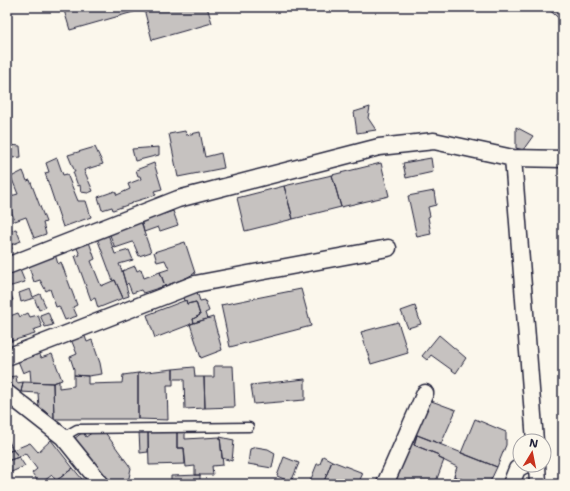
<svg xmlns="http://www.w3.org/2000/svg" width="570" height="491" font-family="'Shantell Sans',sans-serif">
	<style>
		.building { fill: #c6c2c0; stroke: #22223b }
		.lines { fill: none; stroke-linecap: round; stroke-linejoin: round }
		.lane-casing { stroke: #22223b; stroke-width: 11 }
		.street-casing { stroke: #22223b; stroke-width: 19 }
		.lane { stroke: #fbf7ec; stroke-width: 8 }
		.street { stroke: #fbf7ec; stroke-width: 16 }
	</style>
	<rect width="100%" height="100%" fill="#fbf7ec"/>
	<filter id="ink" filterUnits="userSpaceOnUse"><feTurbulence type="fractalNoise" baseFrequency=".025" numOctaves="2"/><feDisplacementMap in="SourceGraphic" scale="8" xChannelSelector="R" yChannelSelector="G"/><feConvolveMatrix kernelMatrix="1 2 1 2 8 2 1 2 1" color-interpolation-filters="sRGB"/></filter>
	<g filter="url(#ink)">
		<path class="building" d="M 63,7 L 207,7 L 212,23 L 152,40 L 144,9 L 70,30 Z
			M 546,7 L 563,7 L 563,22 Z
			M 563,44 L 563,55 L 558,52 Z
			M 7,56 L 10,57 L 7,77 Z
			M 7,89 L 11,89 L 11,119 L 7,119 Z
			M 370,107 L 368,118 L 376,130 L 357,133 L 354,112 Z
			M 516,127 L 533,136 L 523,150 L 516,148 Z
			M 185,131 L 186,135 L 200,132 L 205,157 L 221,153 L 224,168 L 178,177 L 169,134 Z
			M 10,145 L 20,146 L 21,157 L 12,158 Z
			M 95,147 L 103,164 L 84,170 L 93,191 L 88,193 L 81,192 L 80,185 L 78,186 L 73,172 L 75,172 L 68,155 Z
			M 159,147 L 159,155 L 135,161 L 132,149 Z
			M 57,158 L 63,175 L 67,174 L 78,201 L 86,201 L 91,217 L 63,227 L 45,173 L 49,172 L 46,163 Z
			M 431,158 L 433,172 L 406,178 L 403,163 Z
			M 154,163 L 162,189 L 154,191 L 156,195 L 133,202 L 133,203 L 113,210 L 112,207 L 102,210 L 98,197 L 115,191 L 117,195 L 130,189 L 128,184 L 141,179 L 140,176 L 138,176 L 136,170 Z
			M 381,163 L 389,196 L 341,207 L 332,175 Z
			M 23,171 L 27,181 L 30,180 L 46,222 L 43,223 L 46,234 L 34,238 L 26,217 L 15,221 L 7,200 L 7,197 L 18,194 L 11,177 Z
			M 332,175 L 341,207 L 293,219 L 284,186 Z
			M 284,186 L 293,219 L 245,231 L 237,198 Z
			M 434,191 L 436,205 L 428,207 L 430,216 L 428,217 L 431,234 L 417,237 L 408,196 Z
			M 173,211 L 178,225 L 160,231 L 158,227 L 144,232 L 141,220 L 163,212 L 164,214 Z
			M 141,220 L 144,232 L 151,252 L 139,256 L 133,242 L 115,248 L 110,235 L 120,230 L 119,227 Z
			M 16,229 L 21,241 L 11,245 L 12,249 L 7,251 L 7,231 Z
			M 108,234 L 115,254 L 129,250 L 133,260 L 119,264 L 122,271 L 129,296 L 123,298 L 115,280 L 113,281 L 97,238 Z
			M 89,242 L 95,259 L 91,261 L 101,286 L 115,280 L 123,298 L 98,308 L 95,298 L 91,300 L 75,256 L 80,255 L 76,246 Z
			M 185,242 L 195,273 L 186,278 L 165,286 L 160,272 L 169,269 L 165,260 L 157,262 L 154,252 Z
			M 55,254 L 58,264 L 61,262 L 77,305 L 73,307 L 77,316 L 65,320 L 59,306 L 56,307 L 50,289 L 46,291 L 40,280 L 34,282 L 28,264 Z
			M 135,266 L 137,271 L 141,269 L 144,278 L 160,272 L 165,286 L 143,293 L 141,290 L 132,293 L 128,283 L 126,285 L 122,271 Z
			M 7,270 L 11,271 L 20,270 L 25,282 L 8,287 L 13,300 L 7,303 Z
			M 30,289 L 33,297 L 40,294 L 46,307 L 39,310 L 34,298 L 21,302 L 19,293 Z
			M 196,289 L 200,301 L 205,300 L 209,311 L 205,313 L 207,319 L 194,323 L 193,319 L 200,315 L 196,302 L 187,304 L 186,300 L 184,301 L 182,293 Z
			M 301,289 L 311,326 L 230,347 L 221,305 Z
			M 186,300 L 187,304 L 196,302 L 200,315 L 193,319 L 194,323 L 155,338 L 147,315 Z
			M 415,306 L 421,324 L 408,328 L 401,311 Z
			M 7,309 L 10,316 L 18,313 L 20,317 L 28,313 L 30,317 L 38,315 L 42,327 L 33,330 L 35,334 L 12,341 L 7,329 Z
			M 48,312 L 53,325 L 45,327 L 40,315 Z
			M 213,317 L 222,350 L 201,358 L 190,324 Z
			M 398,322 L 408,353 L 371,364 L 361,332 Z
			M 7,329 L 12,341 L 7,343 Z
			M 83,331 L 87,342 L 92,340 L 100,363 L 102,374 L 88,376 L 74,375 L 74,369 L 70,357 L 77,354 L 70,337 Z
			M 439,335 L 466,358 L 456,373 L 431,355 L 427,360 L 422,356 Z
			M 38,348 L 41,358 L 52,354 L 62,380 L 53,383 L 31,382 L 30,370 L 23,373 L 16,356 Z
			M 214,366 L 233,366 L 235,407 L 205,408 L 204,377 L 214,377 Z
			M 194,367 L 195,377 L 204,377 L 205,408 L 185,409 L 184,379 L 173,379 L 173,369 Z
			M 173,369 L 173,385 L 167,385 L 168,420 L 138,419 L 138,373 Z
			M 138,373 L 138,419 L 54,419 L 53,383 L 59,381 L 59,388 L 74,386 L 74,375 L 88,376 L 88,384 L 122,383 L 123,375 Z
			M 16,376 L 17,383 L 23,382 L 21,392 L 22,399 L 7,387 L 7,377 Z
			M 305,379 L 305,400 L 254,404 L 251,385 Z
			M 23,382 L 53,383 L 54,419 L 39,408 L 38,393 L 21,392 Z
			M 426,399 L 456,410 L 441,444 L 412,433 Z
			M 475,419 L 506,432 L 506,445 L 497,467 L 461,453 Z
			M 177,430 L 185,430 L 185,439 L 220,437 L 223,465 L 212,466 L 213,475 L 195,475 L 195,466 L 186,467 L 184,448 L 177,448 Z
			M 177,430 L 177,448 L 184,448 L 185,464 L 149,465 L 148,431 Z
			M 104,431 L 131,468 L 129,478 L 122,483 L 123,484 L 102,484 L 70,442 L 83,432 L 86,437 L 93,432 Z
			M 139,431 L 148,431 L 148,452 L 140,453 Z
			M 412,433 L 417,435 L 414,445 L 439,455 L 439,458 L 444,460 L 435,484 L 391,484 Z
			M 417,435 L 497,467 L 489,484 L 473,484 L 454,476 L 457,467 L 439,458 L 439,455 L 414,445 Z
			M 7,437 L 13,450 L 7,452 Z
			M 220,437 L 234,440 L 232,461 L 222,458 Z
			M 51,440 L 73,468 L 56,481 L 52,475 L 40,484 L 32,473 L 37,469 L 25,453 L 19,457 L 13,450 L 30,443 L 38,452 Z
			M 256,447 L 268,449 L 275,453 L 272,468 L 248,464 L 250,449 Z
			M 13,450 L 19,457 L 7,461 L 7,452 Z
			M 323,456 L 332,461 L 323,484 L 309,484 L 317,464 L 320,464 Z
			M 19,457 L 25,466 L 7,474 L 7,461 Z
			M 284,457 L 299,463 L 291,482 L 277,476 Z
			M 332,461 L 363,473 L 358,484 L 323,484 Z
			M 73,468 L 86,484 L 59,484 L 56,481 Z
			M 200,475 L 200,484 L 171,484 L 171,476 Z
			M 454,476 L 473,484 L 451,484 Z"/>
		<g class="lines">
			<defs>
				<path id="lane" d="M 63,437 L 77,429 L 249,427"/>
				<path id="street" d="M 7,266 L 178,199 L 379,147 L 434,141 L 513,158
					M 7,357 L 195,284 L 388,248
					M 7,393 L 63,437 L 101,484
					M 535,441 L 513,158 L 563,159
					M 537,465 L 538,484
					M 385,484 L 425,393
					M 511,484 L 517,469 L 524,465"/>
			</defs>
			<use href="#lane" class="lane-casing"/>
			<use href="#street" class="street-casing"/>
			<use href="#lane" class="lane"/>
			<use href="#street" class="street"/>
		</g>
	</g>
	<rect width="570" height="491" fill="none" stroke="#fbf7ec" stroke-width="24"/>
	<rect x="12" y="12" width="546" height="467" fill="none" stroke="#22223b" stroke-width="1.5" filter="url(#ink)"/>
	<g transform="translate(532 453) rotate(10)"><circle r="19" fill="#fbf7ec" stroke="#a4a2a5"/>
	<path d="M0-3L7 15L0 10L-7 15Z" fill="#c8321e"/>
	<text y="-6" font-size="11" font-weight="bold" text-anchor="middle" fill="#22223b">N</text>
	</g>
</svg>
